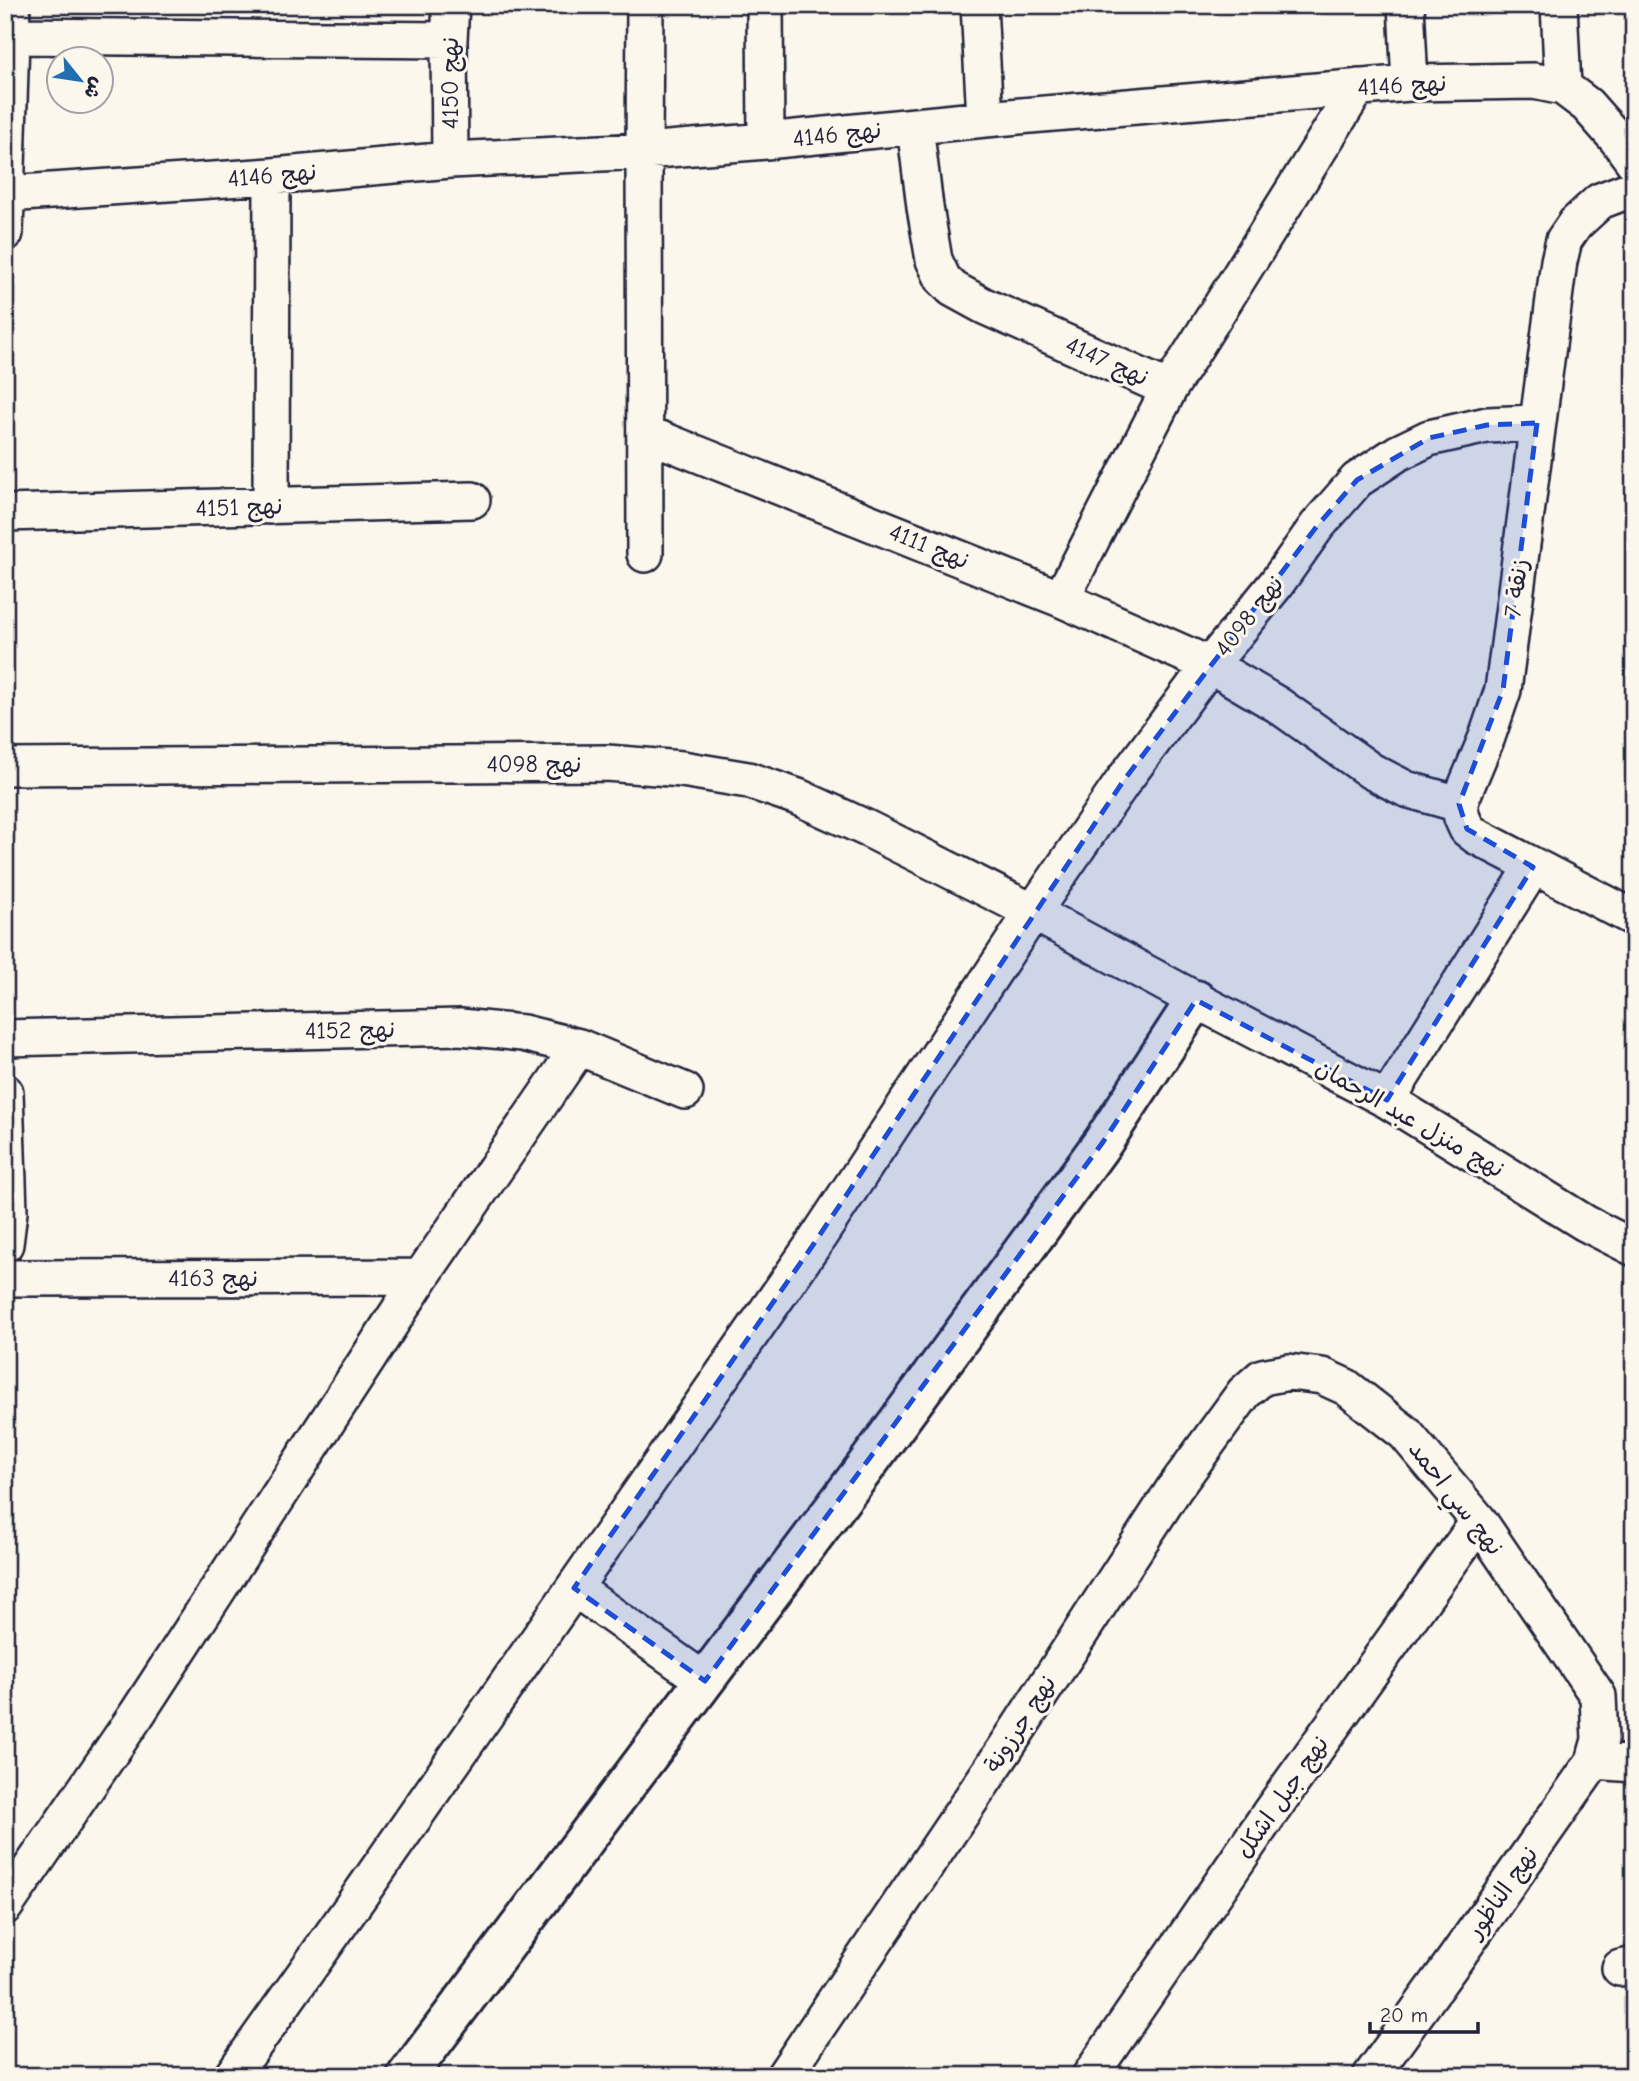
<svg xmlns="http://www.w3.org/2000/svg" width="1639" height="2081" font-family="'Comic Neue','Playpen Sans Arabic',sans-serif">
	<style>
		.lines { fill: none; stroke-linecap: round; stroke-linejoin: round }
		.minor-casing { stroke: #22223b; stroke-width: 40 }
		.tertiary-casing { stroke: #22223b; stroke-width: 44 }
		.minor { stroke: #fbf7ec; stroke-width: 35 }
		.tertiary { stroke: #fbf7ec; stroke-width: 38 }
		.marked { fill: #1d4ed8; fill-opacity: 0.2; stroke: #1d4ed8; stroke-width: 5; stroke-dasharray: 14 9; stroke-linejoin: round }
		.labels { text-anchor: middle; stroke-width: 6; stroke-linejoin: round; paint-order: stroke }
		.street-label { font-size: 24px; fill: #22223b; stroke: #fbf7ec }
	</style>
	<rect width="100%" height="100%" fill="#fbf7ec"/>
	<filter id="ink" filterUnits="userSpaceOnUse"><feTurbulence type="fractalNoise" baseFrequency=".0143" numOctaves="2"/><feDisplacementMap in="SourceGraphic" scale="14" xChannelSelector="R" yChannelSelector="G"/><feConvolveMatrix kernelMatrix="1 2 1 2 8 2 1 2 1" color-interpolation-filters="sRGB"/></filter>
	<g filter="url(#ink)">
		<g class="lines">
			<defs>
				<path id="minor" d="M 645,5 L 644,151 L 645,554
					M 765,5 L 766,141
					M 979,5 L 985,119
					M 1406,5 L 1410,83
					M 1559,5 L 1563,87
					M 11,36 L 449,40
					M 915,126 L 925,207 L 934,260 L 943,279 L 953,289 L 984,306 L 1169,389 L 1358,87
					M 450,160 L 449,40 L 451,5
					M 1634,188 L 1600,201 L 1575,224 L 1564,240 L 1559,261 L 1503,690 L 1487,737 L 1459,804 L 1462,818 L 1467,829 L 1476,836 L 1634,918
					M 7,194 L 272,176 L 450,160 L 644,151 L 766,141 L 985,119 L 1410,83 L 1534,81 L 1563,87 L 1587,105 L 1617,139 L 1634,162
					M 5,233 L 12,5
					M 645,433 L 1061,599 L 1210,665 L 1278,705 L 1371,771 L 1406,789 L 1459,804
					M 271,506 L 272,176
					M 5,513 L 472,500
					M 1061,599 L 1169,389
					M 5,767 L 607,763 L 682,769 L 748,780 L 798,797 L 868,829 L 1033,912 L 1196,1000 L 1387,1100 L 1585,1223 L 1634,1248
					M 5,1038 L 460,1027 L 523,1033 L 579,1047 L 685,1091
					M 5,1092 L 9,1212 L 5,1244
					M 1387,1100 L 1533,867
					M 5,1278 L 421,1277
					M 574,1588 L 705,1681
					M 1594,1761 L 1634,1764
					M 5,1906 L 137,1714 L 421,1277 L 579,1047
					M 1620,1968 L 1634,1965
					M 232,2076 L 351,1908 L 813,1245 L 1033,912 L 1124,780 L 1210,665 L 1276,584 L 1317,526 L 1357,480 L 1398,453 L 1429,438 L 1487,425 L 1537,423
					M 784,2076 L 1005,1749 L 1174,1489 L 1244,1393 L 1262,1377 L 1289,1372 L 1322,1376 L 1346,1387 L 1405,1433 L 1479,1521 L 1598,1696 L 1600,1740 L 1594,1761 L 1456,1958 L 1371,2076
					M 1090,2076 L 1269,1814 L 1479,1521"/>
				<path id="tertiary" d="M 407,2076 L 866,1466 L 1103,1142 L 1196,1000"/>
			</defs>
			<use href="#minor" class="minor-casing"/>
			<use href="#tertiary" class="tertiary-casing"/>
			<use href="#minor" class="minor"/>
			<use href="#tertiary" class="tertiary"/>
		</g>
	</g>
	<path class="marked" d="M 1537,423 L 1503,690 L 1459,804 L 1467,829 L 1533,867 L 1387,1100 L 1196,1000 L 1103,1142 L 705,1681 L 574,1588 L 813,1245 L 1124,780 L 1317,526 L 1357,480 L 1429,438 L 1487,425 Z"/>
	<g class="labels">
		<g class="street-label">
			<text transform="translate(450 83) rotate(-90)" y="8">نهج 4150</text>
			<text transform="translate(1402 85) rotate(-3)" y="8">نهج 4146</text>
			<text transform="translate(837 134) rotate(-6)" y="8">نهج 4146</text>
			<text transform="translate(272 175) rotate(-5)" y="8">نهج 4146</text>
			<text transform="translate(1107 361) rotate(24)" y="8">نهج 4147</text>
			<text transform="translate(239 507) rotate(-2)" y="8">نهج 4151</text>
			<text transform="translate(929 546) rotate(22)" y="8">نهج 4111</text>
			<text transform="translate(1516 588) rotate(-83)" y="8">زنقة 7</text>
			<text transform="translate(1249 616) rotate(-52)" y="8">نهج 4098</text>
			<text x="534" y="772">نهج 4098</text>
			<text transform="translate(350 1030) rotate(-1)" y="8">نهج 4152</text>
			<text transform="translate(1410 1118) rotate(30)" y="8">نهج منزل عبد الرحمان</text>
			<text x="213" y="1286">نهج 4163</text>
			<text transform="translate(1456 1498) rotate(52)" y="8">نهج سي احمد</text>
			<text transform="translate(1020 1724) rotate(-57)" y="8">نهج جرزونة</text>
			<text transform="translate(1282 1797) rotate(-55)" y="8">نهج جبل اشكل</text>
			<text transform="translate(1502 1892) rotate(-55)" y="8">نهج الناظور</text>
		</g>
	</g>
	<rect width="1639" height="2081" fill="none" stroke="#fbf7ec" stroke-width="28"/>
	<rect x="14" y="14" width="1611" height="2053" fill="none" stroke="#22223b" stroke-width="2.5" filter="url(#ink)"/>
	<g transform="translate(80 80) rotate(120)"><circle r="33" fill="#fbf7ec" stroke="#a4a2a5" stroke-width="2"/>
	<path d="M0-5L12 26L0 18L-12 26Z" fill="#1f6fb2"/>
	<text y="-10" font-size="19" font-weight="bold" text-anchor="middle" fill="#22223b">ش</text>
	</g>
	<path d="M1370 2022v10h108v-10" fill="none" stroke="#22223b" stroke-width="3.5"/>
	<text x="1380" y="2022" font-size="21" fill="#22223b" stroke="#fbf7ec" stroke-width="5" paint-order="stroke">20 m</text>
</svg>
